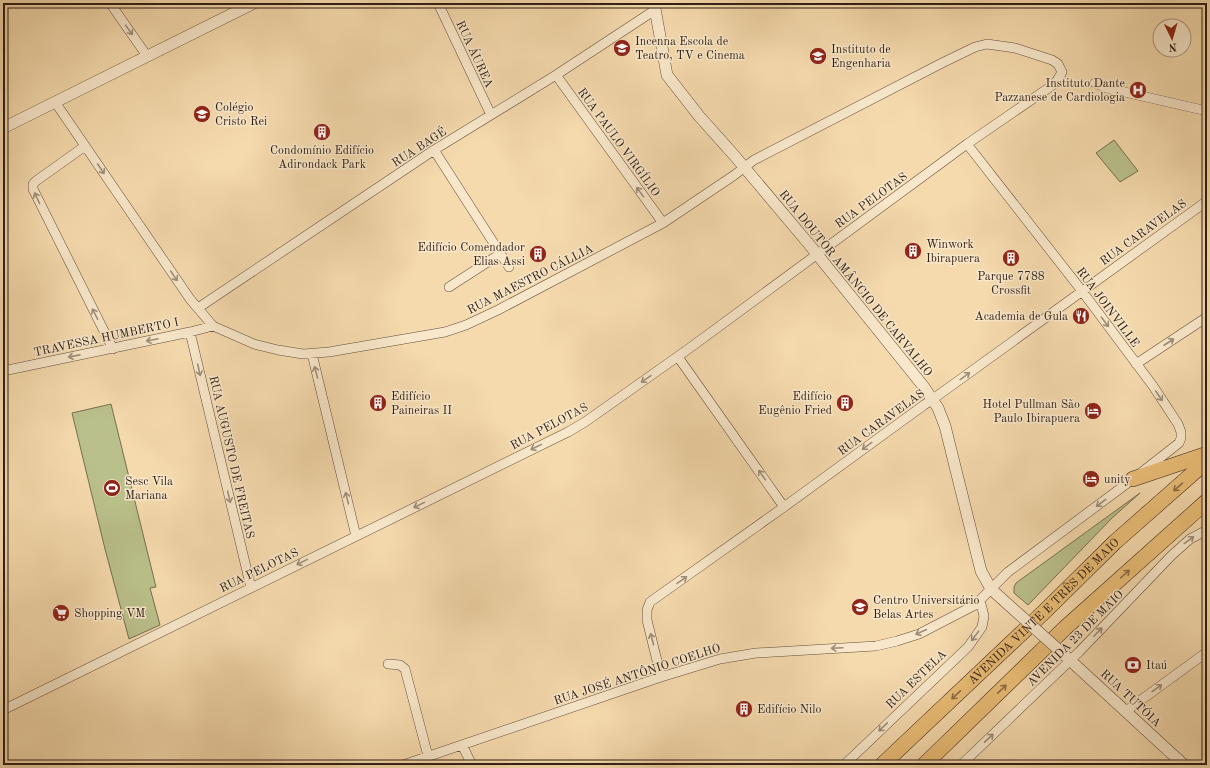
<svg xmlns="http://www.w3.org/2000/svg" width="1210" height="768" font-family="'Old Standard TT',serif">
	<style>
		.green { fill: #bac08b; stroke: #756f50 }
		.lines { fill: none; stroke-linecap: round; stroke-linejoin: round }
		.minor-casing { stroke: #614d3a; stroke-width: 10 }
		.tertiary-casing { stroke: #614d3a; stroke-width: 12 }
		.trunk-casing { stroke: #301e14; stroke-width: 16 }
		.minor { stroke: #f8e7ca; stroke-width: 9 }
		.tertiary { stroke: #f8e7ca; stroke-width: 11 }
		.trunk { stroke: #eabd76; stroke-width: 15 }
		.tertiary-bridge-casing { stroke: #614d3a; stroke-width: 12; stroke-linecap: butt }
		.tertiary-bridge { stroke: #f8e7ca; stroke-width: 11 }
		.oneway { stroke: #9e8d78 }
		.oneway2 { stroke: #8d6e45 }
		.labels { text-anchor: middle; stroke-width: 3; stroke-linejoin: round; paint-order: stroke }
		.poi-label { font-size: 12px; fill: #301e14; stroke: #f8e7ca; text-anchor: start }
		.street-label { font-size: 12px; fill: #301e14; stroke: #f8e7ca }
	</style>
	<rect width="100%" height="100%" fill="#f5daad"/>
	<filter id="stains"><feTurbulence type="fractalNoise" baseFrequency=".005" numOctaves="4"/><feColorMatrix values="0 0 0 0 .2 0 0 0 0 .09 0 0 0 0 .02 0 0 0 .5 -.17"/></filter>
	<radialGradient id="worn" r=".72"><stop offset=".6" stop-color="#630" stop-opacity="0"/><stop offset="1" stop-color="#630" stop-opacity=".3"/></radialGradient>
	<path class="green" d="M 1114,140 L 1138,171 L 1120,182 L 1096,153 Z
		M 111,404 L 156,587 L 150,588 L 160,625 L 129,639 L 105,549 L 72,413 Z
		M 1140,493 L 1112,518 L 1028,605 L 1014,593 L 1014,587 L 1016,583 Z"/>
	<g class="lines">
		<defs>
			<path id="minor" d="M 110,3 L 147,56
				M 438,3 L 491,115
				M 556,75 L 663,223
				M 1095,83 L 1107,88 L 1207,111
				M 85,146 L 36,181 L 33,184 L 33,189 L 113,349
				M 434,150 L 509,267
				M 449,287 L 500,254
				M 198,308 L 434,150 L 556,75 L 655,10
				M 190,332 L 251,588
				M 312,354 L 356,536
				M 678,357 L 784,507
				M 1136,364 L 1207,317
				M 3,371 L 190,332 L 213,326
				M 388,664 L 400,665 L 405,669 L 428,756
				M 661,677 L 647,620 L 647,610 L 650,602 L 784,507 L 924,405 L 933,399 L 1207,201
				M 3,710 L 568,432 L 585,422 L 687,350 L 967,144 L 1050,87 L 1057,81 L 1062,72 L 1058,64 L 1052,60 L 1015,48 L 987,44 L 975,47 L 942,63 L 754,160 L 733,176 L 663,223 L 498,310 L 466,325 L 445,332 L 329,352 L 303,354 L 278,350 L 254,344 L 213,326 L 190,299 L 55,102
				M 1126,711 L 1207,652
				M 462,745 L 472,765
				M 403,765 L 661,677 L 720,659 L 756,653 L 876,646 L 897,641 L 919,634 L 973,606 L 980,600 L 1008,572 L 1133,479 L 1179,443 L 1181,438 L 1181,432 L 1178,424 L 1153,386 L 1082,291 L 967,144
				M 844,765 L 968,647 L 982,627 L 984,616 L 980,600
				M 961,765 L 1079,652 L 1172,555 L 1190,539 L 1207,530"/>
			<path id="tertiary" d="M 654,3 L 667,75 L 699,116 L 733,154 L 808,243 L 924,387 L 938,408 L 945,426 L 981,571 L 991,589 L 1002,599
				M 3,128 L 254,3
				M 1060,651 L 1184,765"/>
			<g id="trunk">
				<path d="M 1133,479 L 1207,454"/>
				<path id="s1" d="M 882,765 L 1045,611 L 1115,542 L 1207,461"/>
				<path d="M 924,765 L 1065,628 L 1207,501"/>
			</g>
		</defs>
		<use href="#minor" class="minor-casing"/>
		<use href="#tertiary" class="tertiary-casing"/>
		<use href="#trunk" class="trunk-casing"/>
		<use href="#minor" class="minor"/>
		<use href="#tertiary" class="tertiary"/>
		<use href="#trunk" class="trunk"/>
		<defs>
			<path id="tertiary-bridge" d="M 1002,599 L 1060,651"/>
		</defs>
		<use href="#tertiary-bridge" class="tertiary-bridge-casing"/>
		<use href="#tertiary-bridge" class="tertiary-bridge"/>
	</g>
	<defs><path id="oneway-shaft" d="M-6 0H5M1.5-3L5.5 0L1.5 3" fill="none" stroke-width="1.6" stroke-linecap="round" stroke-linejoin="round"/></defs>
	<g class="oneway">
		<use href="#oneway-shaft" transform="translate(129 30) rotate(55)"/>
		<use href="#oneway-shaft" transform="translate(101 169) rotate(56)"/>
		<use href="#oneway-shaft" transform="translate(640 192) rotate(-126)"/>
		<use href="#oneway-shaft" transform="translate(37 198) rotate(-115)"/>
		<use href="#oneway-shaft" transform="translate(174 276) rotate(56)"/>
		<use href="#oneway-shaft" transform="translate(95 314) rotate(-117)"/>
		<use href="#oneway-shaft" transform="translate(1105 322) rotate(53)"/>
		<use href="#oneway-shaft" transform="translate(152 340) rotate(168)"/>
		<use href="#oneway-shaft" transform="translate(1169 342) rotate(-33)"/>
		<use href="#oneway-shaft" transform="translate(74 356) rotate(169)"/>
		<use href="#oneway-shaft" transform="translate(199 370) rotate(77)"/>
		<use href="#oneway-shaft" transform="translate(316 372) rotate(-104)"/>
		<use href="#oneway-shaft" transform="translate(965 376) rotate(-36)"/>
		<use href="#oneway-shaft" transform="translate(646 379) rotate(145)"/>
		<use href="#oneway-shaft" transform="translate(1159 396) rotate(56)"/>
		<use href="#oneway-shaft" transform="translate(867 446) rotate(144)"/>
		<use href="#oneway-shaft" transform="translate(536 447) rotate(154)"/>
		<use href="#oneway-shaft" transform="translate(762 475) rotate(-125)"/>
		<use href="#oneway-shaft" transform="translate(229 497) rotate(77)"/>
		<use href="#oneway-shaft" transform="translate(347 498) rotate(-104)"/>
		<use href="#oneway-shaft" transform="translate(1101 503) rotate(143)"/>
		<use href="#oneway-shaft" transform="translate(419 505) rotate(154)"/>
		<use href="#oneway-shaft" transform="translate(1189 540) rotate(-36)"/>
		<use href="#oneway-shaft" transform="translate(302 562) rotate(154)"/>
		<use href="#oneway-shaft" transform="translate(682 580) rotate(-35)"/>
		<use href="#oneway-shaft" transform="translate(921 632) rotate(156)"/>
		<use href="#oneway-shaft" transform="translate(1098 632) rotate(-46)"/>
		<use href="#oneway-shaft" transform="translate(975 636) rotate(127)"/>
		<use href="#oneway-shaft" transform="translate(652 639) rotate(-105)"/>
		<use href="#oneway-shaft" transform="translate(837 648) rotate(177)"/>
		<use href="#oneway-shaft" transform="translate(1157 688) rotate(-36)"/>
		<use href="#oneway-shaft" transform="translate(883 727) rotate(136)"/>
		<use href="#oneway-shaft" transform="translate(989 738) rotate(-43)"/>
	</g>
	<g class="oneway2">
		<use href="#oneway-shaft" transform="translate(1178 487) rotate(139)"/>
		<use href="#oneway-shaft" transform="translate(1125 574) rotate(-42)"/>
		<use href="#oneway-shaft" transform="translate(1002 689) rotate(-44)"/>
		<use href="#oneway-shaft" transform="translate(956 695) rotate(137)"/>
	</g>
	<defs>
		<symbol id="university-disc" viewBox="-11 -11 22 22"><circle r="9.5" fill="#8f2418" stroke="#f8e7ca"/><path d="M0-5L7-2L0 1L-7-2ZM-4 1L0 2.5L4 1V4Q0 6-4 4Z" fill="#fff"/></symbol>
		<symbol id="hospital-disc" viewBox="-11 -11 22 22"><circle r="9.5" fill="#8f2418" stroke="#f8e7ca"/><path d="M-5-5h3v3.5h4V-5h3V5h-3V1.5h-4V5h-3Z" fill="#fff"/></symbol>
		<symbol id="school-disc" viewBox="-11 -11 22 22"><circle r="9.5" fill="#8f2418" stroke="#f8e7ca"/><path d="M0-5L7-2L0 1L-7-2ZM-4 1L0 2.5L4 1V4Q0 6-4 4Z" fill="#fff"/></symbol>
		<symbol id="building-disc" viewBox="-11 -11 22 22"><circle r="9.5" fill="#8f2418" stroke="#f8e7ca"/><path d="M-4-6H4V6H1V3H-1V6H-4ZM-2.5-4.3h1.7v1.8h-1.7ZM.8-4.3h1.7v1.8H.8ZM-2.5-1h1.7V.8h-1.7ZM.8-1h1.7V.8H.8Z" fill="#fff"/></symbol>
		<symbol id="restaurant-disc" viewBox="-11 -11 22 22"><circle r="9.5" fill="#8f2418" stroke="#f8e7ca"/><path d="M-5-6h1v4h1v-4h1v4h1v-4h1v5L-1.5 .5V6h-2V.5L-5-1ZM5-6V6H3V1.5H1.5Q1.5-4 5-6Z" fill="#fff"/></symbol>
		<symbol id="hotel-disc" viewBox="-11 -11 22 22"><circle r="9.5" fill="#8f2418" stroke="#f8e7ca"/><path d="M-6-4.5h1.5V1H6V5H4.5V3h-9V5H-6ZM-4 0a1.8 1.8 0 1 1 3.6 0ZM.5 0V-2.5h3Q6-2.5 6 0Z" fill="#fff"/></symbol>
		<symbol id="stadium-disc" viewBox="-11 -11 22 22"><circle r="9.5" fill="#8f2418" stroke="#f8e7ca"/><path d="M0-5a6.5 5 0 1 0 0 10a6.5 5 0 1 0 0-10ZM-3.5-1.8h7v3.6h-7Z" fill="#fff"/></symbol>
		<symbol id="supermarket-disc" viewBox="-11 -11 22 22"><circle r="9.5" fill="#8f2418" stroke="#f8e7ca"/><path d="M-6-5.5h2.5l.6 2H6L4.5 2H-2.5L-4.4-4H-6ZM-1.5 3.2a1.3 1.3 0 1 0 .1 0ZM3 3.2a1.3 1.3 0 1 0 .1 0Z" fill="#fff"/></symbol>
		<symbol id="bank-disc" viewBox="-11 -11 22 22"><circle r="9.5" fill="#8f2418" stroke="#f8e7ca"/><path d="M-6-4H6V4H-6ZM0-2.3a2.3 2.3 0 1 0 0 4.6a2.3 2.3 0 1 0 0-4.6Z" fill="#fff"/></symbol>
	</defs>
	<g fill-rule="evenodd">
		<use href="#university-disc" x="612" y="38" width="20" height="20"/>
		<use href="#university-disc" x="808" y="46" width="20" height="20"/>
		<use href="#hospital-disc" x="1128" y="80" width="20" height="20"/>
		<use href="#school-disc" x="192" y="104" width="20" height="20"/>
		<use href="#building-disc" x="312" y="122" width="20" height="20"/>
		<use href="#building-disc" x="903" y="241" width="20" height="20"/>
		<use href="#building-disc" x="528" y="244" width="20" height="20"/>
		<use href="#building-disc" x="1001" y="248" width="20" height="20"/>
		<use href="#restaurant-disc" x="1071" y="306" width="20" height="20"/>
		<use href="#building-disc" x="368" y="393" width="20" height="20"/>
		<use href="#building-disc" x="835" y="393" width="20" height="20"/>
		<use href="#hotel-disc" x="1083" y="401" width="20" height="20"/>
		<use href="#hotel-disc" x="1081" y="469" width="20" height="20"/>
		<use href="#stadium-disc" x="102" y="478" width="20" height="20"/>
		<use href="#university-disc" x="850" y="597" width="20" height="20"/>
		<use href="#supermarket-disc" x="51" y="603" width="20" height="20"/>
		<use href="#bank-disc" x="1123" y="655" width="20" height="20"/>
		<use href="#building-disc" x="734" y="699" width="20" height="20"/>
	</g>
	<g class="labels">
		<g class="poi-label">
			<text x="635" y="45">Incenna Escola de<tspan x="635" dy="14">Teatro, TV e Cinema</tspan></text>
			<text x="831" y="53">Instituto de<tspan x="831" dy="14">Engenharia</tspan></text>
			<text x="1125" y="87" text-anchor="end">Instituto Dante<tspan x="1125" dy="14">Pazzanese de Cardiologia</tspan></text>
			<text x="215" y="111">Colégio<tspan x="215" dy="14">Cristo Rei</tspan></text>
			<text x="322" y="154" text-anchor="middle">Condomínio Edifício<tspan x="322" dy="14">Adirondack Park</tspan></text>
			<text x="926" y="248">Winwork<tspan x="926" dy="14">Ibirapuera</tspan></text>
			<text x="525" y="251" text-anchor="end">Edifício Comendador<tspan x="525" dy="14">Elias Assi</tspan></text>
			<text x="1011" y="280" text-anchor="middle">Parque 7788<tspan x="1011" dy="14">Crossfit</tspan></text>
			<text x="1068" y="320" text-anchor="end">Academia de Gula</text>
			<text x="391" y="400">Edifício<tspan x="391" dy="14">Paineiras II</tspan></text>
			<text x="832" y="400" text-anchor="end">Edifício<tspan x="832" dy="14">Eugênio Fried</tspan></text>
			<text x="1080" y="408" text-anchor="end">Hotel Pullman São<tspan x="1080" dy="14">Paulo Ibirapuera</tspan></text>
			<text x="1104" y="483">unity</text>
			<text x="125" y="485">Sesc Vila<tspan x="125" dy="14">Mariana</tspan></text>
			<text x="873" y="604">Centro Universitário<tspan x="873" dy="14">Belas Artes</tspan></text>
			<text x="74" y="617">Shopping VM</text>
			<text x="1146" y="669">Itaú</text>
			<text x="757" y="713">Edifício Nilo</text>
		</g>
		<g class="street-label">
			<text transform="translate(475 54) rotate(65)" y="4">RUA ÁUREA</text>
			<text transform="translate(619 142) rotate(54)" y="4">RUA PAULO VIRGÍLIO</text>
			<text transform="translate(419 147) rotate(-33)" y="4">RUA BAGÉ</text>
			<text transform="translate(871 200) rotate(-36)" y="4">RUA PELOTAS</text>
			<text transform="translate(1143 232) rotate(-36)" y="4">RUA CARAVELAS</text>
			<text transform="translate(530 279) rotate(-27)" y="4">RUA MAESTRO CÁLLIA</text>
			<text transform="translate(856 283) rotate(51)" y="4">RUA DOUTOR AMÂNCIO DE CARVALHO</text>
			<text transform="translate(1108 307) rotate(53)" y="4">RUA JOINVILLE</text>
			<text transform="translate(106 337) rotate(-12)" y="4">TRAVESSA HUMBERTO I</text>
			<text transform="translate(881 422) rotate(-36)" y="4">RUA CARAVELAS</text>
			<text transform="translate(549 426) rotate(-28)" y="4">RUA PELOTAS</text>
			<text transform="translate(232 457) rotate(77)" y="4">RUA AUGUSTO DE FREITAS</text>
			<text transform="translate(259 570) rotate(-26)" y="4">RUA PELOTAS</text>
			<text dy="4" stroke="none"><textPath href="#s1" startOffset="223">AVENIDA VINTE E TRÊS DE MAIO</textPath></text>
			<text transform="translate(1075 638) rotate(-45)" y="4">AVENIDA 23 DE MAIO</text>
			<text transform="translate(637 674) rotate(-18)" y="4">RUA JOSÉ ANTÔNIO COELHO</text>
			<text transform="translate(916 679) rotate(-44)" y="4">RUA ESTELA</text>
			<text transform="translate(1131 698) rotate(43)" y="4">RUA TUTÓIA</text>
		</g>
	</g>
	<rect width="1210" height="768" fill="none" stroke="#f5daad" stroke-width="16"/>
	<rect x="4" y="4" width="1202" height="760" fill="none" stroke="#301e14" stroke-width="2"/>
	<rect x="8" y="8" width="1194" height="752" fill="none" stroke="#301e14"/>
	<g transform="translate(1172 38) rotate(175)"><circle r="19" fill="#f8e7ca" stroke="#a89781"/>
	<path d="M0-3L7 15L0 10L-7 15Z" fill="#8f2418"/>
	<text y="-6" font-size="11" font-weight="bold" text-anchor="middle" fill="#301e14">N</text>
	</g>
	<rect width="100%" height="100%" filter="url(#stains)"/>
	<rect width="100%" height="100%" fill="url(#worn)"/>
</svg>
